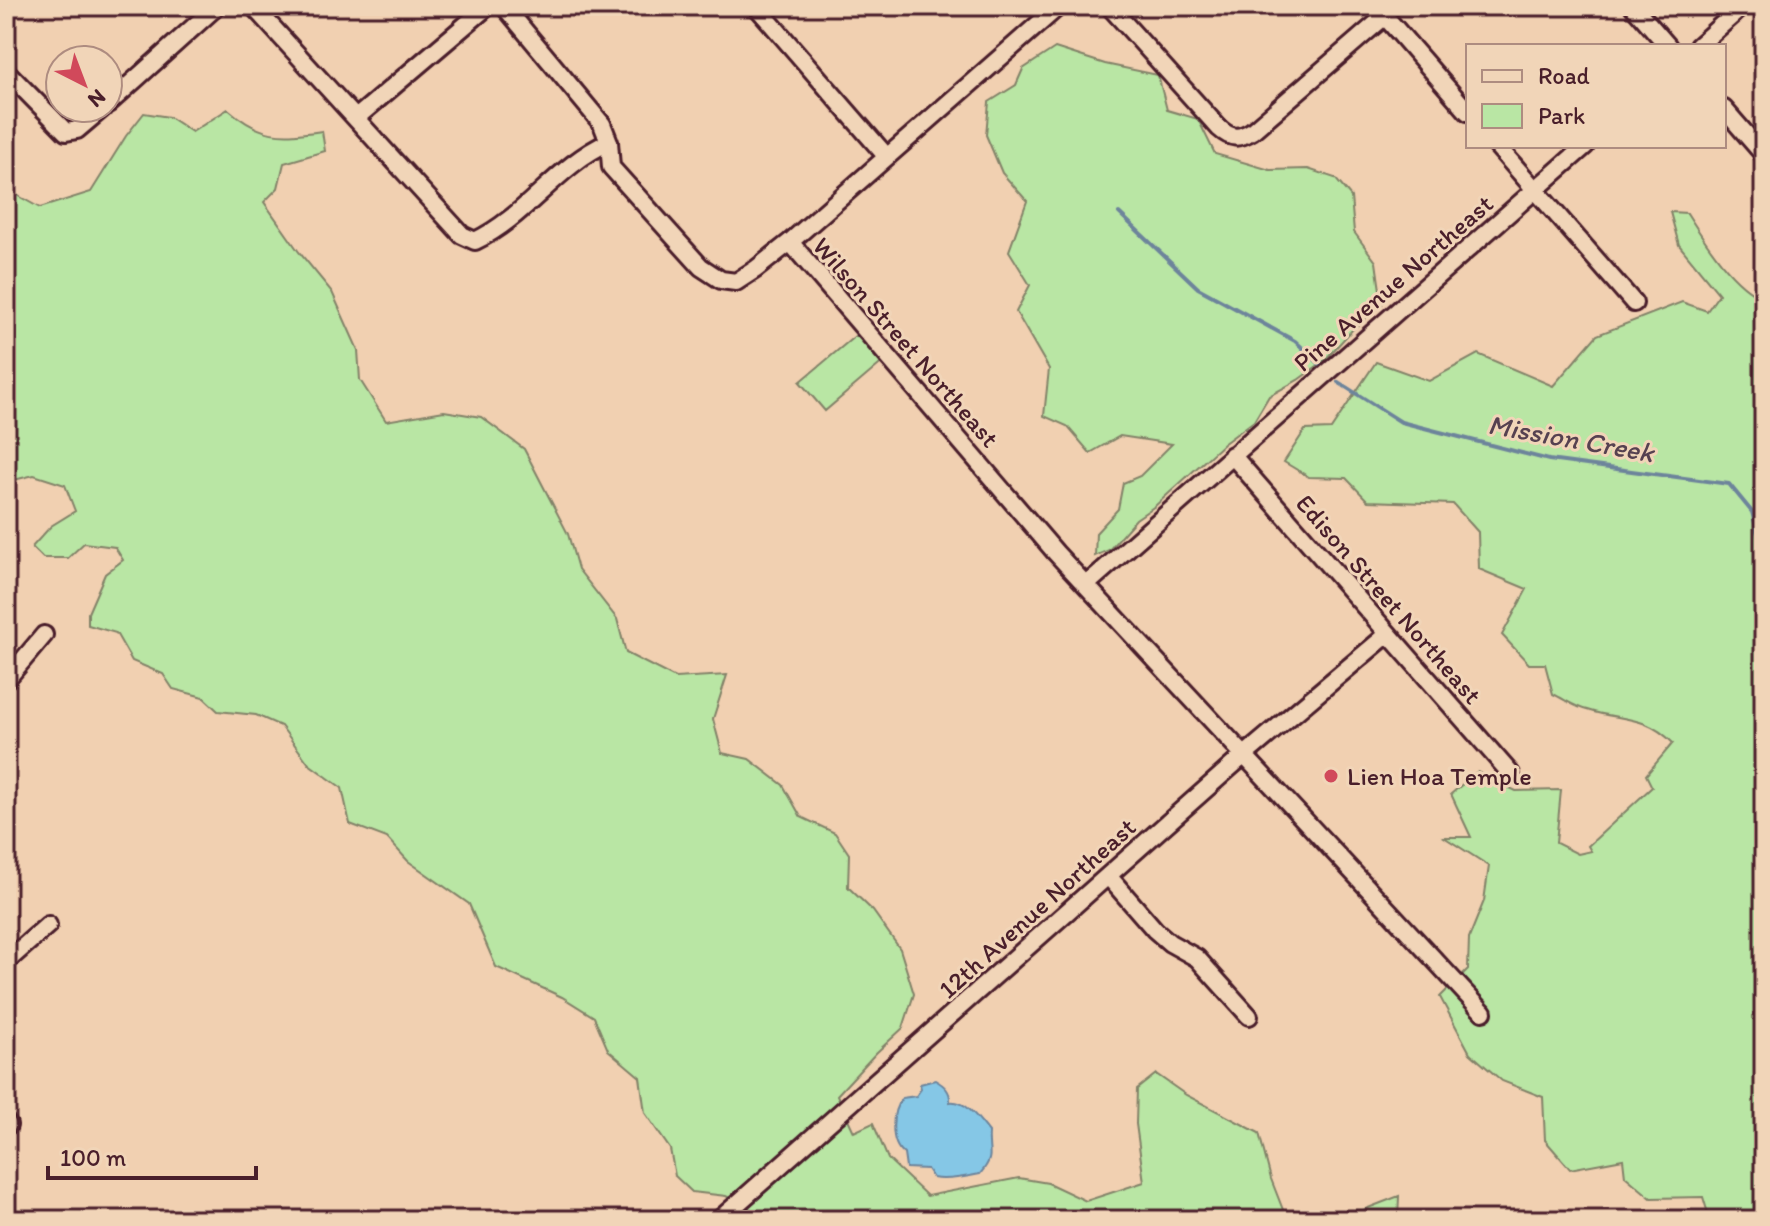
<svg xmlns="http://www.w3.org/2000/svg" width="1770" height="1226" font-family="Itim,sans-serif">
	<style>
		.green { fill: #b9e6a4; stroke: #828268; stroke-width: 2 }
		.water { fill: #85c7e6; stroke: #6d849b; stroke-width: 2 }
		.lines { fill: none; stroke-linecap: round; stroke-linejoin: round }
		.stream { stroke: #6d849b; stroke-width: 4 }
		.minor-casing { stroke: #4a1f2b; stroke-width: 22 }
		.minor { stroke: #f1d5b8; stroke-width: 16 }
		.poi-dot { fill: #d1495b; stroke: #f1d5b8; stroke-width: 3 }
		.labels { text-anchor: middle; stroke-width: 6; stroke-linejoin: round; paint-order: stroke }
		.street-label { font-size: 26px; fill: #4a1f2b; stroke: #f1d5b8 }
		.poi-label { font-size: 26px; fill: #4a1f2b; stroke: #f1d5b8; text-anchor: start }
		.water-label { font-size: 28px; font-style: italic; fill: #564150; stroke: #f1d5b8 }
	</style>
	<rect width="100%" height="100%" fill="#f1d0b1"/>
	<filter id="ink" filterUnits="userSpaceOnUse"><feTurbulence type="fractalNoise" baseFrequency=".0125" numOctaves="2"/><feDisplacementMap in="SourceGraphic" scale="16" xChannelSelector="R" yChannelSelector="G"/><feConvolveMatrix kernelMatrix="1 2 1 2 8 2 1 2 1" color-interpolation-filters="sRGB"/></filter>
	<g filter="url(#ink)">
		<path class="green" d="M 1055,48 L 1105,64 L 1158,75 L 1167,110 L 1198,119 L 1215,154 L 1270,170 L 1308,169 L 1335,178 L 1351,197 L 1354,232 L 1376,262 L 1382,304 L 1353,329 L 1324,361 L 1298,380 L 1269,396 L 1254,421 L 1223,444 L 1155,506 L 1136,519 L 1109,550 L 1095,556 L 1096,533 L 1118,509 L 1123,483 L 1140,476 L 1172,444 L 1120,436 L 1090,453 L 1067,426 L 1044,416 L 1049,369 L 1016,312 L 1030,285 L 1009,251 L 1027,201 L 1002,173 L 986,135 L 989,102 L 1016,85 L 1023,69 Z
			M 228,109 C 261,138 280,137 322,131 L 325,151 L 284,163 L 278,188 L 264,202 L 299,252 L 332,292 L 358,350 L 360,380 L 386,421 L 444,411 L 481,417 L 524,449 L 568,534 L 578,569 L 617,619 L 626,653 L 675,678 L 727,675 L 713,719 L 722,753 L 749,759 L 783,785 L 801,817 L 835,833 L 849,854 L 848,887 L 873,911 L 900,949 L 914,994 L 903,1028 L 876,1053 L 837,1095 L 854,1132 L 873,1123 L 888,1159 L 927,1196 L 1019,1178 L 1048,1183 L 1086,1201 L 1144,1182 L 1136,1124 L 1137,1089 L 1156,1074 L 1186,1095 L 1259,1133 L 1271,1179 L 1285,1215 L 1363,1210 L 1399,1196 L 1398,1220 L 756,1220 L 757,1213 L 726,1196 L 692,1192 L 675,1176 L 670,1149 L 645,1113 L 640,1077 L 608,1050 L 594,1017 L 562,997 L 496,967 L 469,904 L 408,861 L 387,838 L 350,824 L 342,788 L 309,764 L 281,726 L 256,715 L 218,711 L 203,697 L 173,689 L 163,674 L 132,661 L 116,633 L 88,625 L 88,613 L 105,574 L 123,560 L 115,547 L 84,543 L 68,558 L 43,558 L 32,547 L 51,526 L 75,511 L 65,485 L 34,475 L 6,482 L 6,183 L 15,194 L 40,208 L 91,192 L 126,136 L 144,113 L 169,117 L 192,132 Z
			M 1670,212 L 1687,213 C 1704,240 1734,288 1764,298 L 1764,1220 L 1710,1220 L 1703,1197 L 1651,1198 L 1625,1176 L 1623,1159 L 1570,1169 L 1545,1140 L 1543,1097 L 1502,1081 L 1470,1053 L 1440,997 L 1468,969 L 1469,938 L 1484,901 L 1489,866 L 1444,837 L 1471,837 L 1451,794 L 1477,772 L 1516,791 L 1561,790 L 1556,843 L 1578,854 L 1591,851 L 1588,846 L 1652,787 L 1646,775 L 1673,743 C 1645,714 1620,721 1587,710 C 1575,707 1564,699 1553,694 L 1545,664 L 1529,664 L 1502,635 L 1527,589 L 1479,569 L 1478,532 L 1453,504 L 1368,501 L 1346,478 L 1309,477 L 1284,462 L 1305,430 L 1331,429 L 1376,362 L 1429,381 L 1478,354 L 1553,386 L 1597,335 L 1682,302 L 1707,311 L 1719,294 L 1679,245 Z
			M 861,331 L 885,360 L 825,411 L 800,382 Z"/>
		<path class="water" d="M 935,1080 C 944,1085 951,1091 950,1102 C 967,1100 979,1120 989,1132 C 987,1153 996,1155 980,1174 C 966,1177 946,1181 933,1178 L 927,1169 L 906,1168 L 904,1154 C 889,1143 891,1111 902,1098 L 916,1096 L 921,1089 L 920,1084 Z"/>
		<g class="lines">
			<path class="stream" d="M 1119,213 L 1198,288 L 1295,341 L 1322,366
				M 1338,382 L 1401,422 L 1549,460 L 1729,484 L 1752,512 L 1764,556"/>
			<defs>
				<path id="minor" d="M 253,6 L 462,235 L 475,241 C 526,217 557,165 609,142
					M 504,6 L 602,124 L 609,142 L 611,167 L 701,267 L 721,280 L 736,282 L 756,269 L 790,242 L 1059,6
					M 756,6 L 887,157
					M 1109,6 L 1219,128 C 1231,139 1239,139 1252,131 L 1385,16
					M 1376,6 L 1468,112
					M 1633,6 L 1668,46
					M 1698,46 L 1743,6
					M 6,71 L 66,132 L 77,130 L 103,108
					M 108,104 L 217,6
					M 1724,109 L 1764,155
					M 356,118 L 488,6
					M 1497,146 L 1634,303
					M 790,242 L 1056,553 L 1483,1012
					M 1232,455 L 1511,774
					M 1086,585 L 1585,146
					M 6,680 L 44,635
					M 1109,877 L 1155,930 L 1170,943 L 1197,958 L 1249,1016
					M 6,962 L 48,925
					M 6,1122 L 8,1125
					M 719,1220 L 1234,764 L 1388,634"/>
			</defs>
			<use href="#minor" class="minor-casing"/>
			<use href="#minor" class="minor"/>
		</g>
	</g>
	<circle class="poi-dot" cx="1331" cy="776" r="8"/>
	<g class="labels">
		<g class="street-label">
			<text transform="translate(1393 283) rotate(-41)" y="9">Pine Avenue Northeast</text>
			<text transform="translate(906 342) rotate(49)" y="9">Wilson Street Northeast</text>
			<text transform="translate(1389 599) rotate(49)" y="9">Edison Street Northeast</text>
			<text transform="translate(1037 908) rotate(-42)" y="9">12th Avenue Northeast</text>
		</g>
		<g class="poi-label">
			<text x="1347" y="785">Lien Hoa Temple</text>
		</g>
		<g class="water-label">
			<text transform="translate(1571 438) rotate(10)" y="10">Mission Creek</text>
		</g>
	</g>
	<rect width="1770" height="1226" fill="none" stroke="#f1d5b8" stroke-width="32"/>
	<rect x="16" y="16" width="1738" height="1194" fill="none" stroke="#4a1f2b" stroke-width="3" filter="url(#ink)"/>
	<rect x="1466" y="44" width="260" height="104" fill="#f1d5b8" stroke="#ae8c80" stroke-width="2"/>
	<rect x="1482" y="70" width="40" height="12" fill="#f1d5b8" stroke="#ae8c80" stroke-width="2"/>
	<text x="1538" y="84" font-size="24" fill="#4a1f2b">Road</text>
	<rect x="1482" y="104" width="40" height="24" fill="#b9e6a4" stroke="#ae8c80" stroke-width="2"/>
	<text x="1538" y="124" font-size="24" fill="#4a1f2b">Park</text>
	<g transform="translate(84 84) rotate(138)"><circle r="38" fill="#f1d5b8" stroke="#ae8c80" stroke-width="2"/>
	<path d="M0-6L14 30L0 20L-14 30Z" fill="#d1495b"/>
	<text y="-12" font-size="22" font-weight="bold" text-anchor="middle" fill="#4a1f2b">N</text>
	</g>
	<path d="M48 1166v12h208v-12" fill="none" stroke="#4a1f2b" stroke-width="4"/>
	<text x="60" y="1166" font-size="24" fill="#4a1f2b" stroke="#f1d5b8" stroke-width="6" paint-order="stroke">100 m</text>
</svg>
